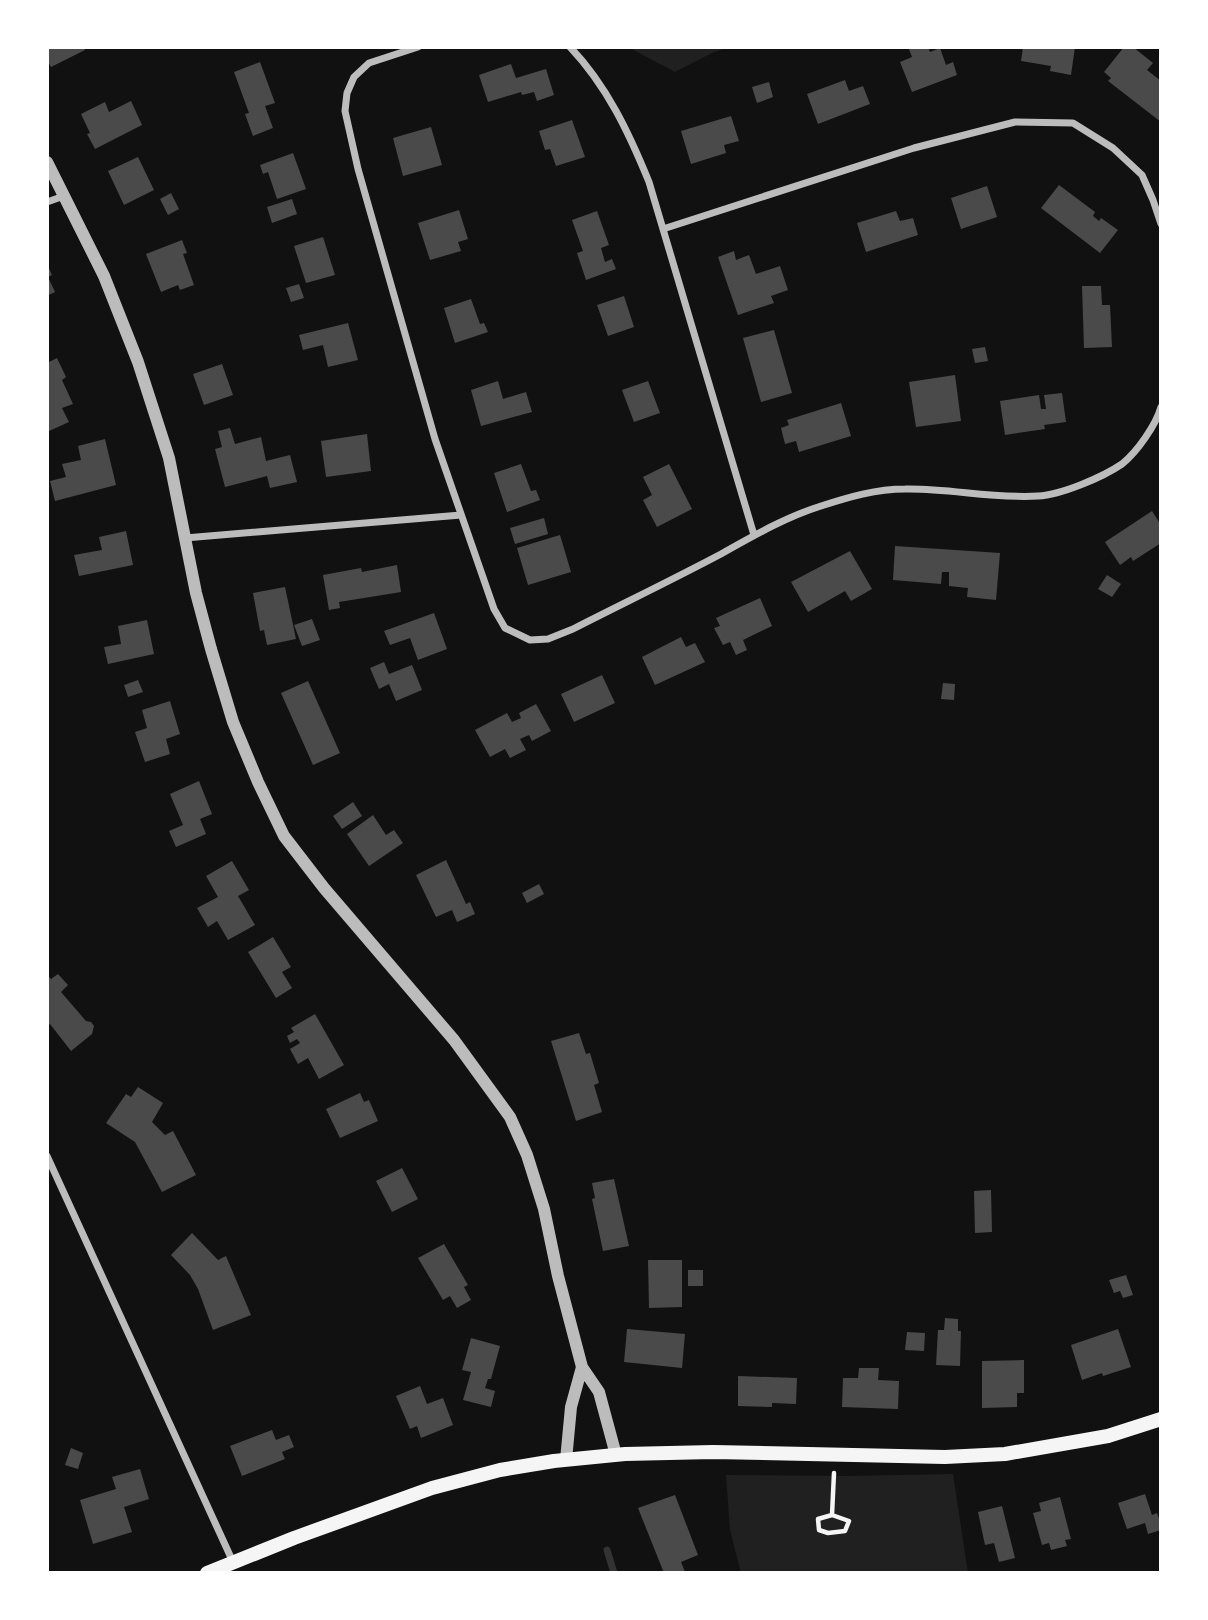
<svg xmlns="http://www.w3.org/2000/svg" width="1208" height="1620" font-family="Quicksand,sans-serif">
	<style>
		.green { fill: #202020 }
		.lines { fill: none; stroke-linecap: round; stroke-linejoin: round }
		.stream { stroke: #333; stroke-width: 7 }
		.building { fill: #4a4a4a }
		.path { stroke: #f5f5f5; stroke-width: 4.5 }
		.minor { stroke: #bcbcbc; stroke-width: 7 }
		.tertiary { stroke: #bcbcbc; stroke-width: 12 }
		.secondary { stroke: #f5f5f5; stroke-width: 14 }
	</style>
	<rect width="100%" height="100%" fill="#111"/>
	<path class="green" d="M 628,47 L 730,47 L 714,52 L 675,72 Z
		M 953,1474 L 968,1573 L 741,1573 L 730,1530 L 726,1475 L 848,1476 Z"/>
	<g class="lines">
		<path class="stream" d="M 607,1550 L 614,1573"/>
	</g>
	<path class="building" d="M 47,47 L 84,47 L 85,50 L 51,67 L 47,60 Z
		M 908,47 L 928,47 L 930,52 L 940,48 L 946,65 L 953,62 L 957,75 L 912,92 L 900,62 L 912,57 Z
		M 1023,47 L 1075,47 L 1071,75 L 1050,71 L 1051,66 L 1021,61 Z
		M 1124,47 L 1133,47 L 1153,63 L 1147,70 L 1161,81 L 1161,122 L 1108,81 L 1111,78 L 1104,72 Z
		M 260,62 L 275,103 L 265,106 L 273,128 L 253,136 L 245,114 L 249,113 L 234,72 Z
		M 511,64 L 516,78 L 546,69 L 554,95 L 537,101 L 534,92 L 522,95 L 521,92 L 488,102 L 479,75 Z
		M 845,80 L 849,91 L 863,86 L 870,104 L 818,124 L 807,94 Z
		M 769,82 L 773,97 L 757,103 L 752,87 Z
		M 131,101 L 142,125 L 95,149 L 87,134 L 90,133 L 81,114 L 105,102 L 109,112 Z
		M 731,116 L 739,141 L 724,145 L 726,153 L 691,164 L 681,131 Z
		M 572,120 L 585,157 L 556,166 L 550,149 L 545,150 L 539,131 Z
		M 431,127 L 442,165 L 403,176 L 393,138 Z
		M 293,153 L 306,189 L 277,199 L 268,172 L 263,174 L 260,165 Z
		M 138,157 L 154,190 L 124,205 L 108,171 Z
		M 1059,185 L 1095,212 L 1093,216 L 1099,221 L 1101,218 L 1118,230 L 1100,253 L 1041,208 Z
		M 987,186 L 997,217 L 961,229 L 951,198 Z
		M 171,193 L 179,209 L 168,215 L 160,199 Z
		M 292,199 L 297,214 L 272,223 L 267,207 Z
		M 459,210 L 468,239 L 458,242 L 461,251 L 430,260 L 418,223 Z
		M 597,211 L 609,245 L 601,248 L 605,262 L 612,259 L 616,269 L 586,280 L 577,253 L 583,251 L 572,220 Z
		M 896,211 L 900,221 L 913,218 L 918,235 L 866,252 L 857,223 Z
		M 323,237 L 335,275 L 306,283 L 294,246 Z
		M 182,240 L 187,253 L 183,254 L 194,285 L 180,290 L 178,285 L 161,292 L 146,254 Z
		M 734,251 L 736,260 L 749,255 L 756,274 L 780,266 L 788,290 L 771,296 L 774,303 L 738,315 L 718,257 Z
		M 47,264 L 52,275 L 48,277 L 55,292 L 47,296 Z
		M 299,284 L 304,298 L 291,302 L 286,288 Z
		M 1082,286 L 1101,286 L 1102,305 L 1110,305 L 1112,347 L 1084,348 Z
		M 624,296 L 634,327 L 608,336 L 597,305 Z
		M 471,299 L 480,324 L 484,323 L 488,332 L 455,343 L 444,308 Z
		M 348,323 L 358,360 L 328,367 L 323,345 L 303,350 L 299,335 Z
		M 774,330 L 792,393 L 761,402 L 743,338 Z
		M 985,347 L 988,361 L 975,363 L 972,349 Z
		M 57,358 L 66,377 L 62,380 L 73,404 L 62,408 L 69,422 L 47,432 L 47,363 Z
		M 222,364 L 233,395 L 204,405 L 193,374 Z
		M 955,375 L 961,421 L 916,427 L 909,382 Z
		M 498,381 L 503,399 L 526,392 L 532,412 L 481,426 L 471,390 Z
		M 648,381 L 660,413 L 634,422 L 622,390 Z
		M 1062,393 L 1066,422 L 1044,425 L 1045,429 L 1005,435 L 1000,401 L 1039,395 L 1041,409 L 1046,409 L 1044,395 Z
		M 841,403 L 851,436 L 799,452 L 796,441 L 785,444 L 781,428 L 789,425 L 787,420 Z
		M 230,428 L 235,444 L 261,437 L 266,461 L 290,455 L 297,482 L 270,488 L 267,476 L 225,487 L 215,449 L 222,447 L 218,431 Z
		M 367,434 L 371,471 L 326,477 L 321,441 Z
		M 105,439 L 116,485 L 55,501 L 50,481 L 66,477 L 62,464 L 81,460 L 78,446 Z
		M 521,464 L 531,491 L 536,490 L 540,500 L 507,512 L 494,473 Z
		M 669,464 L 692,509 L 657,527 L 643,500 L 652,495 L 643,477 Z
		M 1152,511 L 1161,525 L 1161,543 L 1133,561 L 1131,557 L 1120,565 L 1105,542 Z
		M 544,518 L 548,534 L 515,544 L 510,528 Z
		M 126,531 L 133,565 L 79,576 L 74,555 L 102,550 L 99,537 Z
		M 560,535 L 571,572 L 528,585 L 517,548 Z
		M 895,546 L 1000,553 L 996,600 L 967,597 L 968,588 L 949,586 L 949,572 L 942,572 L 941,584 L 893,580 Z
		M 850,551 L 872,589 L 851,601 L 845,591 L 808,612 L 791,582 Z
		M 397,565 L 401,592 L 339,602 L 340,608 L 329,610 L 323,575 L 361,568 L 362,572 Z
		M 1107,575 L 1121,584 L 1112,597 L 1098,589 Z
		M 285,587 L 296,639 L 267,645 L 264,630 L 260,631 L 253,593 Z
		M 760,598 L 772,626 L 743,640 L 747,650 L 736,655 L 730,642 L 723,645 L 714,628 L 720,626 L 716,618 Z
		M 434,613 L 447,649 L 418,660 L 410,638 L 390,645 L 384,631 Z
		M 312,619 L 320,640 L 302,646 L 294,625 Z
		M 147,620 L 154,654 L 108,664 L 104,647 L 121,644 L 118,626 Z
		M 681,637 L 686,647 L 695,643 L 705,662 L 655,685 L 642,657 Z
		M 384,662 L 389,674 L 412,665 L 422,690 L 396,701 L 389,684 L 379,689 L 370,668 Z
		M 602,675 L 615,703 L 574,722 L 561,694 Z
		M 138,680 L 143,692 L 128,697 L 124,685 Z
		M 308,681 L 340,753 L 313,765 L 281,693 Z
		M 943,683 L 955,684 L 954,700 L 941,699 Z
		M 170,701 L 180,734 L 166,739 L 170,754 L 145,762 L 135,732 L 147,728 L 142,710 Z
		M 536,704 L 551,731 L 532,741 L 529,735 L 520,739 L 526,750 L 510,758 L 505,749 L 490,757 L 475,730 L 507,713 L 512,722 L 521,718 L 519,713 Z
		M 199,781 L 212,814 L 200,819 L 206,834 L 176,847 L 169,831 L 183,825 L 170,794 Z
		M 353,802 L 362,816 L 342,829 L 333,816 Z
		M 373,815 L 386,835 L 394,830 L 403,843 L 369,866 L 347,834 Z
		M 446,860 L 466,904 L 470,902 L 475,914 L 457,922 L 452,910 L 436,917 L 416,875 Z
		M 232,861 L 249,890 L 238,896 L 255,925 L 228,940 L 217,921 L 208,927 L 197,908 L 218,897 L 206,876 Z
		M 539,884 L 544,894 L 527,903 L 522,893 Z
		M 273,937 L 291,967 L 282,972 L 292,988 L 276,998 L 248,952 Z
		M 58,974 L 68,985 L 61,992 L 86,1021 L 91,1022 L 94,1026 L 92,1034 L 71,1051 L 50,1024 L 47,1026 L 47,975 L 51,979 Z
		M 315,1014 L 344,1065 L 319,1079 L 308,1058 L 298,1064 L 290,1049 L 300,1043 L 297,1039 L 290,1043 L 287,1036 L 294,1032 L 291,1028 Z
		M 579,1033 L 586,1054 L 590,1053 L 599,1083 L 594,1085 L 602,1112 L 576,1121 L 551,1041 Z
		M 138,1087 L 163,1103 L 152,1122 L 165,1135 L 173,1131 L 196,1175 L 162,1192 L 135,1142 L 106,1123 L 126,1094 L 131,1097 Z
		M 360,1093 L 364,1102 L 369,1100 L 378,1121 L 340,1138 L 326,1109 Z
		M 402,1168 L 418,1199 L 392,1212 L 376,1181 Z
		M 614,1179 L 629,1246 L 603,1251 L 592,1199 L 595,1198 L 592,1183 Z
		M 991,1190 L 992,1232 L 975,1233 L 974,1191 Z
		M 192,1233 L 218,1260 L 226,1256 L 251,1315 L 213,1330 L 198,1289 L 190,1275 L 171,1255 Z
		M 444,1244 L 468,1285 L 464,1287 L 471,1300 L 457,1308 L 450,1296 L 443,1300 L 418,1258 Z
		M 648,1260 L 682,1260 L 682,1307 L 649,1308 Z
		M 688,1270 L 703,1270 L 703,1286 L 688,1286 Z
		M 1126,1275 L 1133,1295 L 1123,1298 L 1120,1291 L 1114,1293 L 1109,1280 Z
		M 945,1318 L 958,1319 L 958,1331 L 961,1331 L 960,1366 L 936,1365 L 938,1330 L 944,1330 Z
		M 627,1329 L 685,1334 L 682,1368 L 624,1362 Z
		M 1118,1329 L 1131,1367 L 1103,1376 L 1102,1373 L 1082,1380 L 1071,1345 Z
		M 907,1332 L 925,1333 L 924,1351 L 905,1350 Z
		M 471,1338 L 500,1346 L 491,1379 L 488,1379 L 485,1388 L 495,1391 L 491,1407 L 463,1400 L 471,1372 L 462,1370 Z
		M 1024,1360 L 1024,1393 L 1017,1393 L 1017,1407 L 982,1408 L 982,1361 Z
		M 859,1368 L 879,1368 L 878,1380 L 899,1381 L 898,1409 L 842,1407 L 843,1378 L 858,1378 Z
		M 738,1376 L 797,1378 L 796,1404 L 772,1403 L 772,1407 L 738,1406 Z
		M 420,1386 L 427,1404 L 443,1398 L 453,1425 L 421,1438 L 417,1426 L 410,1429 L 396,1396 Z
		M 272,1430 L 276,1440 L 289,1435 L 294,1447 L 282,1452 L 285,1459 L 242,1476 L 230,1446 Z
		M 71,1448 L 83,1453 L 78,1469 L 65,1465 Z
		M 140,1469 L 149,1499 L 124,1507 L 132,1532 L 93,1544 L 80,1500 L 116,1489 L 112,1477 Z
		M 1145,1494 L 1152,1515 L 1157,1513 L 1161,1524 L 1161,1530 L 1148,1534 L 1145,1523 L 1127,1529 L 1118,1503 Z
		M 675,1495 L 698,1555 L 681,1562 L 685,1572 L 664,1573 L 638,1508 Z
		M 1060,1497 L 1071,1539 L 1065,1540 L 1067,1546 L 1051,1550 L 1049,1543 L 1042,1545 L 1033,1513 L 1041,1511 L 1039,1503 Z
		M 1002,1506 L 1015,1558 L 999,1562 L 994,1543 L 985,1545 L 978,1512 Z"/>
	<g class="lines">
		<path class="path" d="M 832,1515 L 849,1521 L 845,1531 L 828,1533 L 819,1530 L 818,1519 L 832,1515 L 834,1473"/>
		<path class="minor" d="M 418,47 L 369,63 L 354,77 L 347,93 L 345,111 L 358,169 L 435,439 L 494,609 L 505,628 L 530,640 L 548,639 L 573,629 C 622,604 672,580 721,554 C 753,536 786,517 821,506 C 849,497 876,489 905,489 C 949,488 993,499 1038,496 C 1061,495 1103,477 1122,464 C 1137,452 1156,425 1161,407
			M 570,47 C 607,86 629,133 649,182 L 754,535
			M 47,202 L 64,196
			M 663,229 L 914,148 L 1015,122 L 1073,123 L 1113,148 L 1142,175 L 1153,200 L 1161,224
			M 185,538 L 461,515
			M 47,1156 L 233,1562"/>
		<path class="tertiary" d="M 47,162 L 104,276 L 138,362 L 169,458 L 196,593 L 211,649 L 233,722 L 258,782 L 284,836 L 324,888 L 454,1040 L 510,1117 L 527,1155 L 544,1209 L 558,1276 L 582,1367 L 599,1392 L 616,1455
			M 566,1460 L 571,1407 L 582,1367"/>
		<path class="secondary" d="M 207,1573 L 294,1538 L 432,1488 L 500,1470 L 554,1461 L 625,1454 L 713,1452 L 945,1457 L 1005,1454 L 1108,1436 L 1161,1419"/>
	</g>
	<rect width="1208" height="1620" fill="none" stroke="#ffffff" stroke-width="98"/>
</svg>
